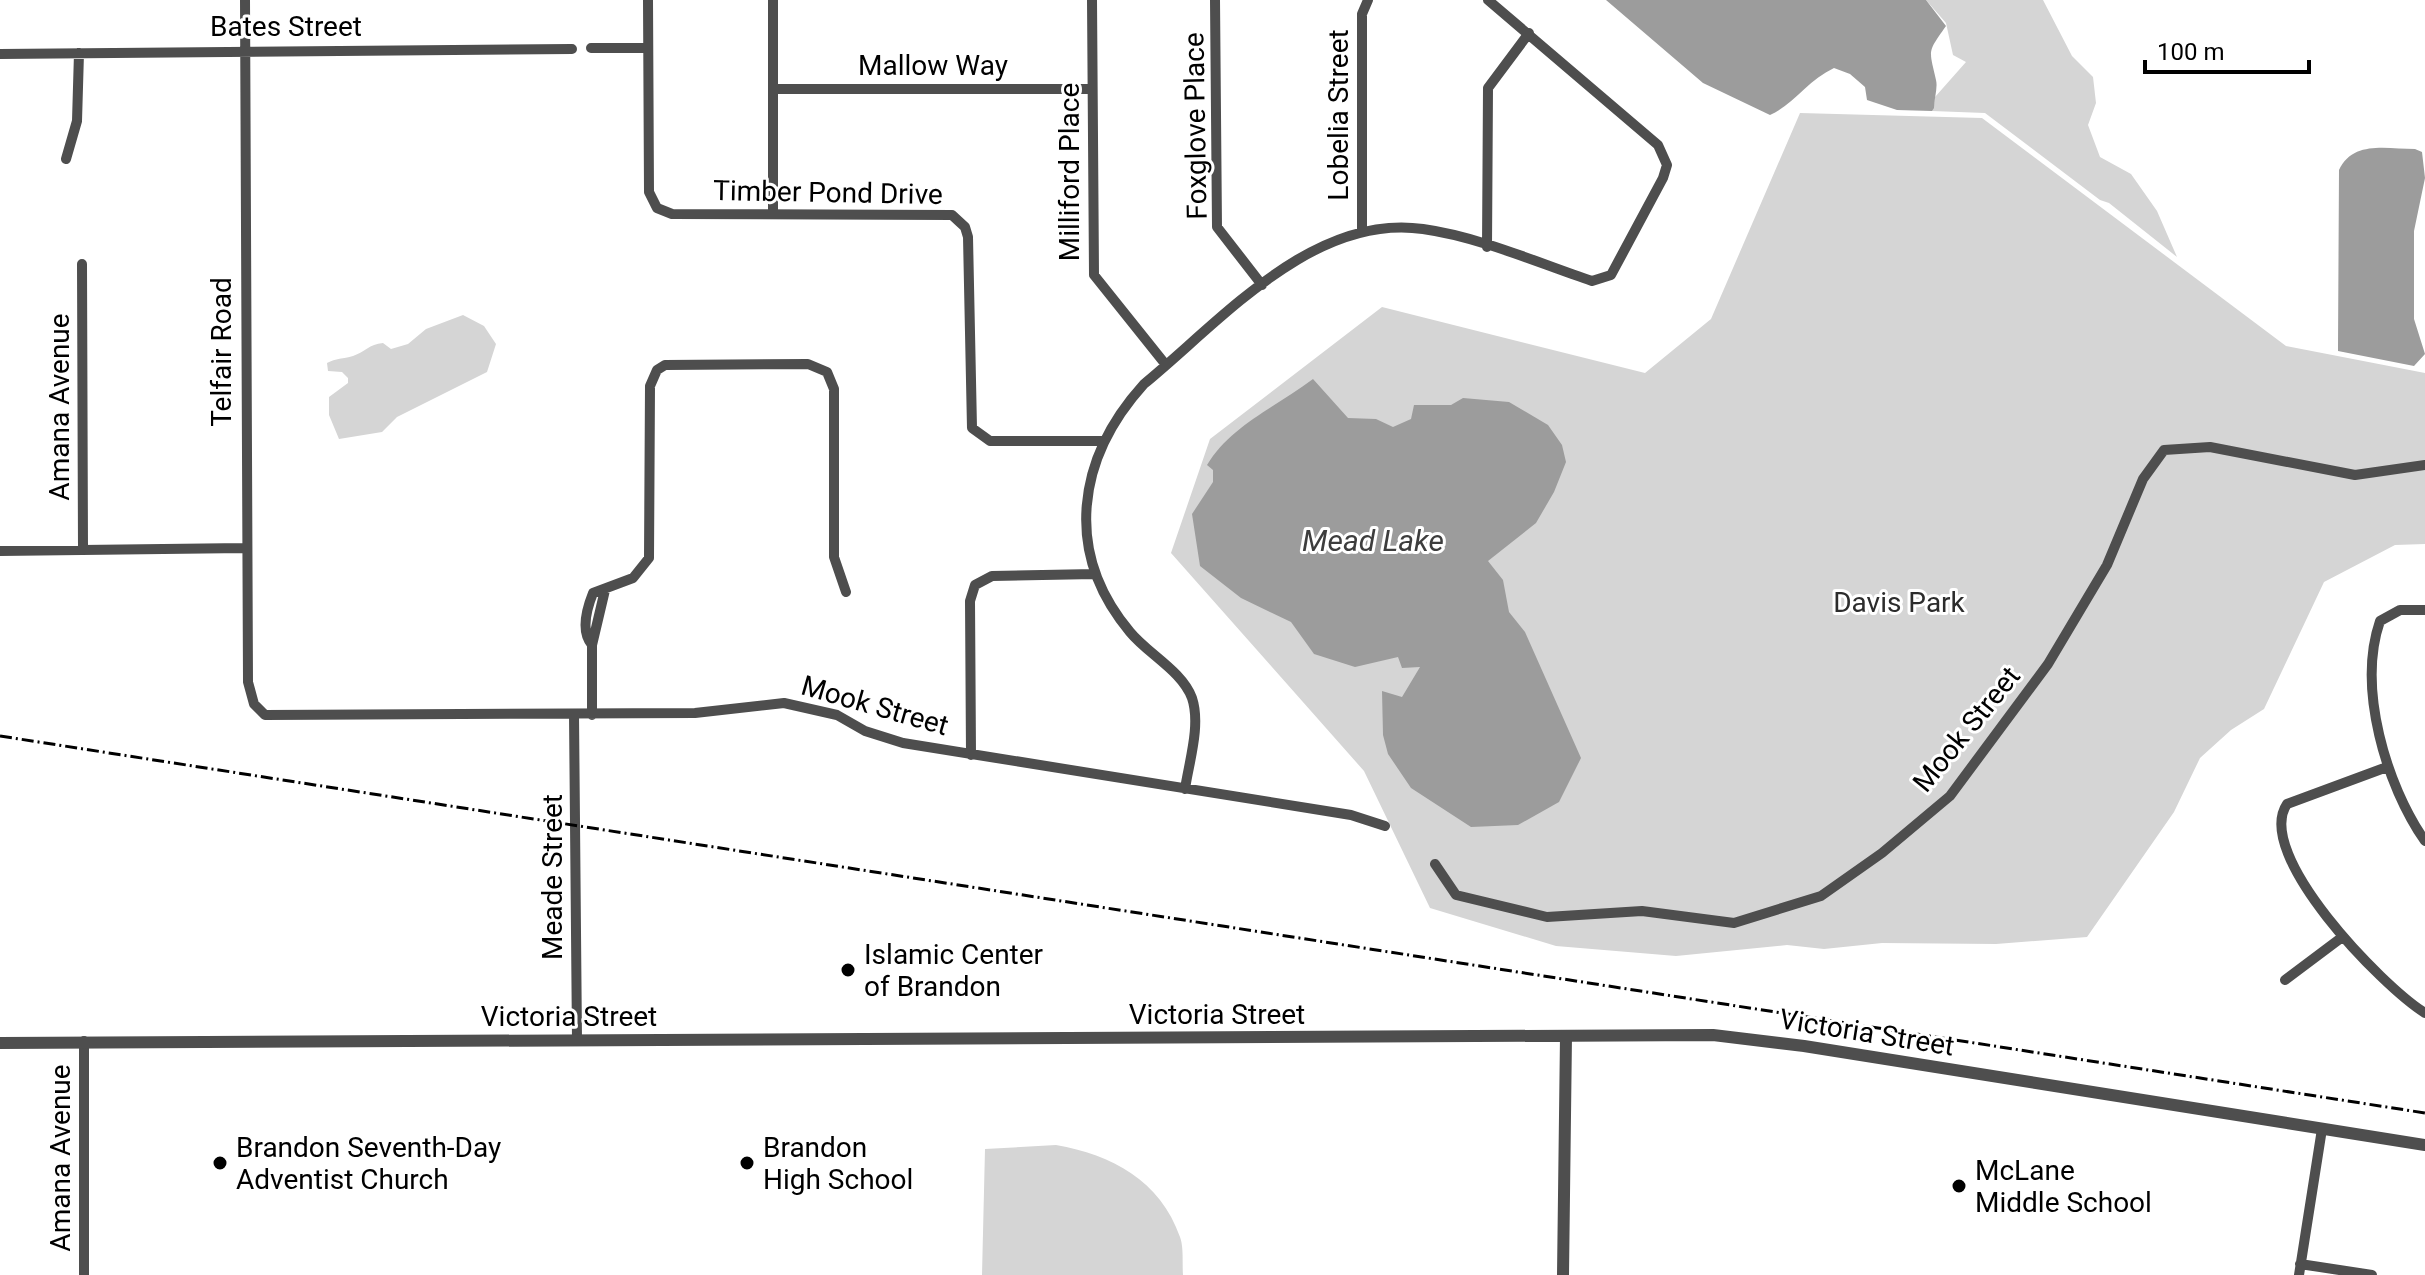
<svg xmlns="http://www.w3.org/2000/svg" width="2425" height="1275" font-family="Roboto,sans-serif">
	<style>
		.green { fill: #d5d5d5 }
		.water { fill: #9c9c9c }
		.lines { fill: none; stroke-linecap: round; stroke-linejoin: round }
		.minor { stroke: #4e4e4e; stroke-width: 10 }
		.tertiary { stroke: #4e4e4e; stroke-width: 12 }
		.rail { stroke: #000; stroke-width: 3; stroke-dasharray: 12 4 2 4; stroke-linecap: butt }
		.poi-dot { fill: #000; stroke: #fff; stroke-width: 3 }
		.labels { text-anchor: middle; stroke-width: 6; stroke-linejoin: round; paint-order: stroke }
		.street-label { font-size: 28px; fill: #000; stroke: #fff }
		.park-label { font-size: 28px; fill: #2c2c2c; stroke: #fff }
		.poi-label { font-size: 28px; fill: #000; stroke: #fff; text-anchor: start }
		.water-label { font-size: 30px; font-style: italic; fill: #3d3d3d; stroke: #fff }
	</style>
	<rect width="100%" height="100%" fill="#fff"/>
	<path class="green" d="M 1926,0 L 2043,0 L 2072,56 L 2093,77 L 2096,103 L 2088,125 L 2100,157 L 2131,174 L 2157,211 L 2177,257 L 2109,203 L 2100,200 L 1985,113 L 1932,111 L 1935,97 L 1966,62 L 1953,55 L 1946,23 Z
		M 1800,113 L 1982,118 L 2286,346 L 2425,373 L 2425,544 L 2395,545 L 2324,582 L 2264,709 L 2231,730 L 2200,758 L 2174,812 L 2087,937 L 1996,944 L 1882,943 L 1824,949 L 1787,945 L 1676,956 L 1556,946 L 1430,908 L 1364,771 L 1171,553 L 1210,439 L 1382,307 L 1645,373 L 1711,319 Z
		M 463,315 L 484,326 L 496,344 L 487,372 L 397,417 L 382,432 L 339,439 L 329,415 L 329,397 L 348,383 L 348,378 L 342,372 L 328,371 L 327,363 C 336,358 343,359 353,356 C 365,352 369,344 383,343 L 391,349 L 408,344 L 426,329 Z
		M 1056,1145 C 1112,1155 1160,1180 1180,1237 C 1184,1248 1182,1264 1183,1275 L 982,1275 L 985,1149 Z"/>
	<path class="water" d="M 1606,0 L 1926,0 L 1946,26 C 1927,53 1929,49 1936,80 C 1938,88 1934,99 1934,108 L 1932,111 L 1897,110 L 1867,100 L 1865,87 L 1850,74 L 1834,68 C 1808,80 1793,105 1770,115 L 1703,83 Z
		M 2415,149 L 2422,152 L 2425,178 L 2414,231 L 2414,319 L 2425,354 L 2414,366 L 2338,351 L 2338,347 L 2339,170 C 2353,140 2387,149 2415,149 Z
		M 1313,379 L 1348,418 L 1376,419 L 1393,427 L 1411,419 L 1414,405 L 1451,405 L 1463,398 L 1509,402 L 1548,425 L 1562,445 L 1566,462 L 1554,492 L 1536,523 L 1488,561 L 1503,580 L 1509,612 L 1525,632 L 1581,758 L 1559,802 L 1518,825 L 1471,827 L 1411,788 L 1388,754 L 1383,735 L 1382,691 L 1402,697 L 1420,667 L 1402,668 L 1398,657 L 1355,667 L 1314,654 L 1291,622 L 1241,598 L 1200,566 L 1192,514 L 1213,482 L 1213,470 L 1207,465 C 1231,425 1276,407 1313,379 Z"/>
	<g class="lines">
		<path class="minor" d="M 245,0 L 248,682 L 254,704 L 265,715 L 695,713 L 784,703 L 837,715 L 865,731 L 903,743 L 1351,815 L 1385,826
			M 648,0 L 649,192 L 657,208 L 672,214 L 952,215 L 965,227 L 968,237 L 972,428 L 990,441 L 1102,441
			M 773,0 L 773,214
			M 1092,0 L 1094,275 L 1166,365
			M 1215,0 L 1217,227 L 1262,285
			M 591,48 L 648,48
			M 0,54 L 572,49
			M 773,89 L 1092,89
			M 66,159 L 77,121 L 79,53
			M 1362,231 L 1362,14 L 1368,0
			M 1487,247 L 1488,88 L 1529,33
			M 82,264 L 83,550
			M 0,551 L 245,548
			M 2425,610 L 2400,610 L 2380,621 C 2357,688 2386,785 2425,841
			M 592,645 C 580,631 587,608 593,593 L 633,578 L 649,558 L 650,386 L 657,370 L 665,365 L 808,364 L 827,372 L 834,389 L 834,557 L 846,592
			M 574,714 L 577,1040
			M 592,715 L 592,645 L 605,590
			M 971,755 L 970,601 L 975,585 L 992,576 L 1095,574
			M 2387,767 L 2287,804 C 2253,854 2382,986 2425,1013
			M 1185,789 C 1189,762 1201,725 1192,698 C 1182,671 1148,654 1130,632 C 1063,552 1077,458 1144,384 C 1221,321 1313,213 1423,229 C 1480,237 1538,263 1592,281 L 1611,275 L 1663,178 L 1667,165 L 1658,145 L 1488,0
			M 1435,864 L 1456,895 L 1547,917 L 1642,911 L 1734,923 L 1821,896 L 1882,853 L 1950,796 L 2048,664 L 2107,565 L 2143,479 L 2164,450 L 2210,447 L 2355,475 L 2425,465
			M 2285,980 L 2341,938
			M 2300,1264 L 2372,1275
			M 84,1275 L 84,1041
			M 2299,1275 L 2322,1129"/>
		<path class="tertiary" d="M 0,1043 L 1713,1035 L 1804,1046 L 2425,1145
			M 1563,1275 L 1566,1036"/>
		<path class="rail" d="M 0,736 L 2425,1113"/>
	</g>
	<g class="poi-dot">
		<circle cx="848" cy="970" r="8"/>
		<circle cx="220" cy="1163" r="8"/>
		<circle cx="747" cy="1163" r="8"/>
		<circle cx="1959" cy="1186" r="8"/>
	</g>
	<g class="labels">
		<g class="street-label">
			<text x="286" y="36">Bates Street</text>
			<text x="933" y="75">Mallow Way</text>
			<text transform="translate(1338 115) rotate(-90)" y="10">Lobelia Street</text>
			<text transform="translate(1195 126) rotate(-91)" y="10">Foxglove Place</text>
			<text transform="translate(1069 172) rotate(-90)" y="10">Milliford Place</text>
			<text transform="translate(828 192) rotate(1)" y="10">Timber Pond Drive</text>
			<text transform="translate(221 352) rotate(-90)" y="10">Telfair Road</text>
			<text transform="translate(59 407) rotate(-90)" y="10">Amana Avenue</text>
			<text transform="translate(875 705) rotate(16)" y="10">Mook Street</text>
			<text transform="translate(1966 729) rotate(-51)" y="10">Mook Street</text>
			<text transform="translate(552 877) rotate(-90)" y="10">Meade Street</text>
			<text x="1217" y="1024">Victoria Street</text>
			<text x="569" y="1026">Victoria Street</text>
			<text transform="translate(1867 1032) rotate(9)" y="10">Victoria Street</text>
			<text transform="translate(60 1158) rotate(-90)" y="10">Amana Avenue</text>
		</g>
		<g class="park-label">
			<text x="1899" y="612">Davis Park</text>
		</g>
		<g class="poi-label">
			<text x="864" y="964">Islamic Center<tspan x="864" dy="32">of Brandon</tspan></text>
			<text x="236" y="1157">Brandon Seventh-Day<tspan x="236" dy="32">Adventist Church</tspan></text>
			<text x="763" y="1157">Brandon<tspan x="763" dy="32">High School</tspan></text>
			<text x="1975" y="1180">McLane<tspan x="1975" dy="32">Middle School</tspan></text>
		</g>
		<g class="water-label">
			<text x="1373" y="551">Mead Lake</text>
		</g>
	</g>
	<path d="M2145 60v12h164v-12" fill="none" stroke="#000000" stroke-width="4"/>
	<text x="2157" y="60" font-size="24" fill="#000000" stroke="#ffffff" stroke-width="6" paint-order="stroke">100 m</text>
</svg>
